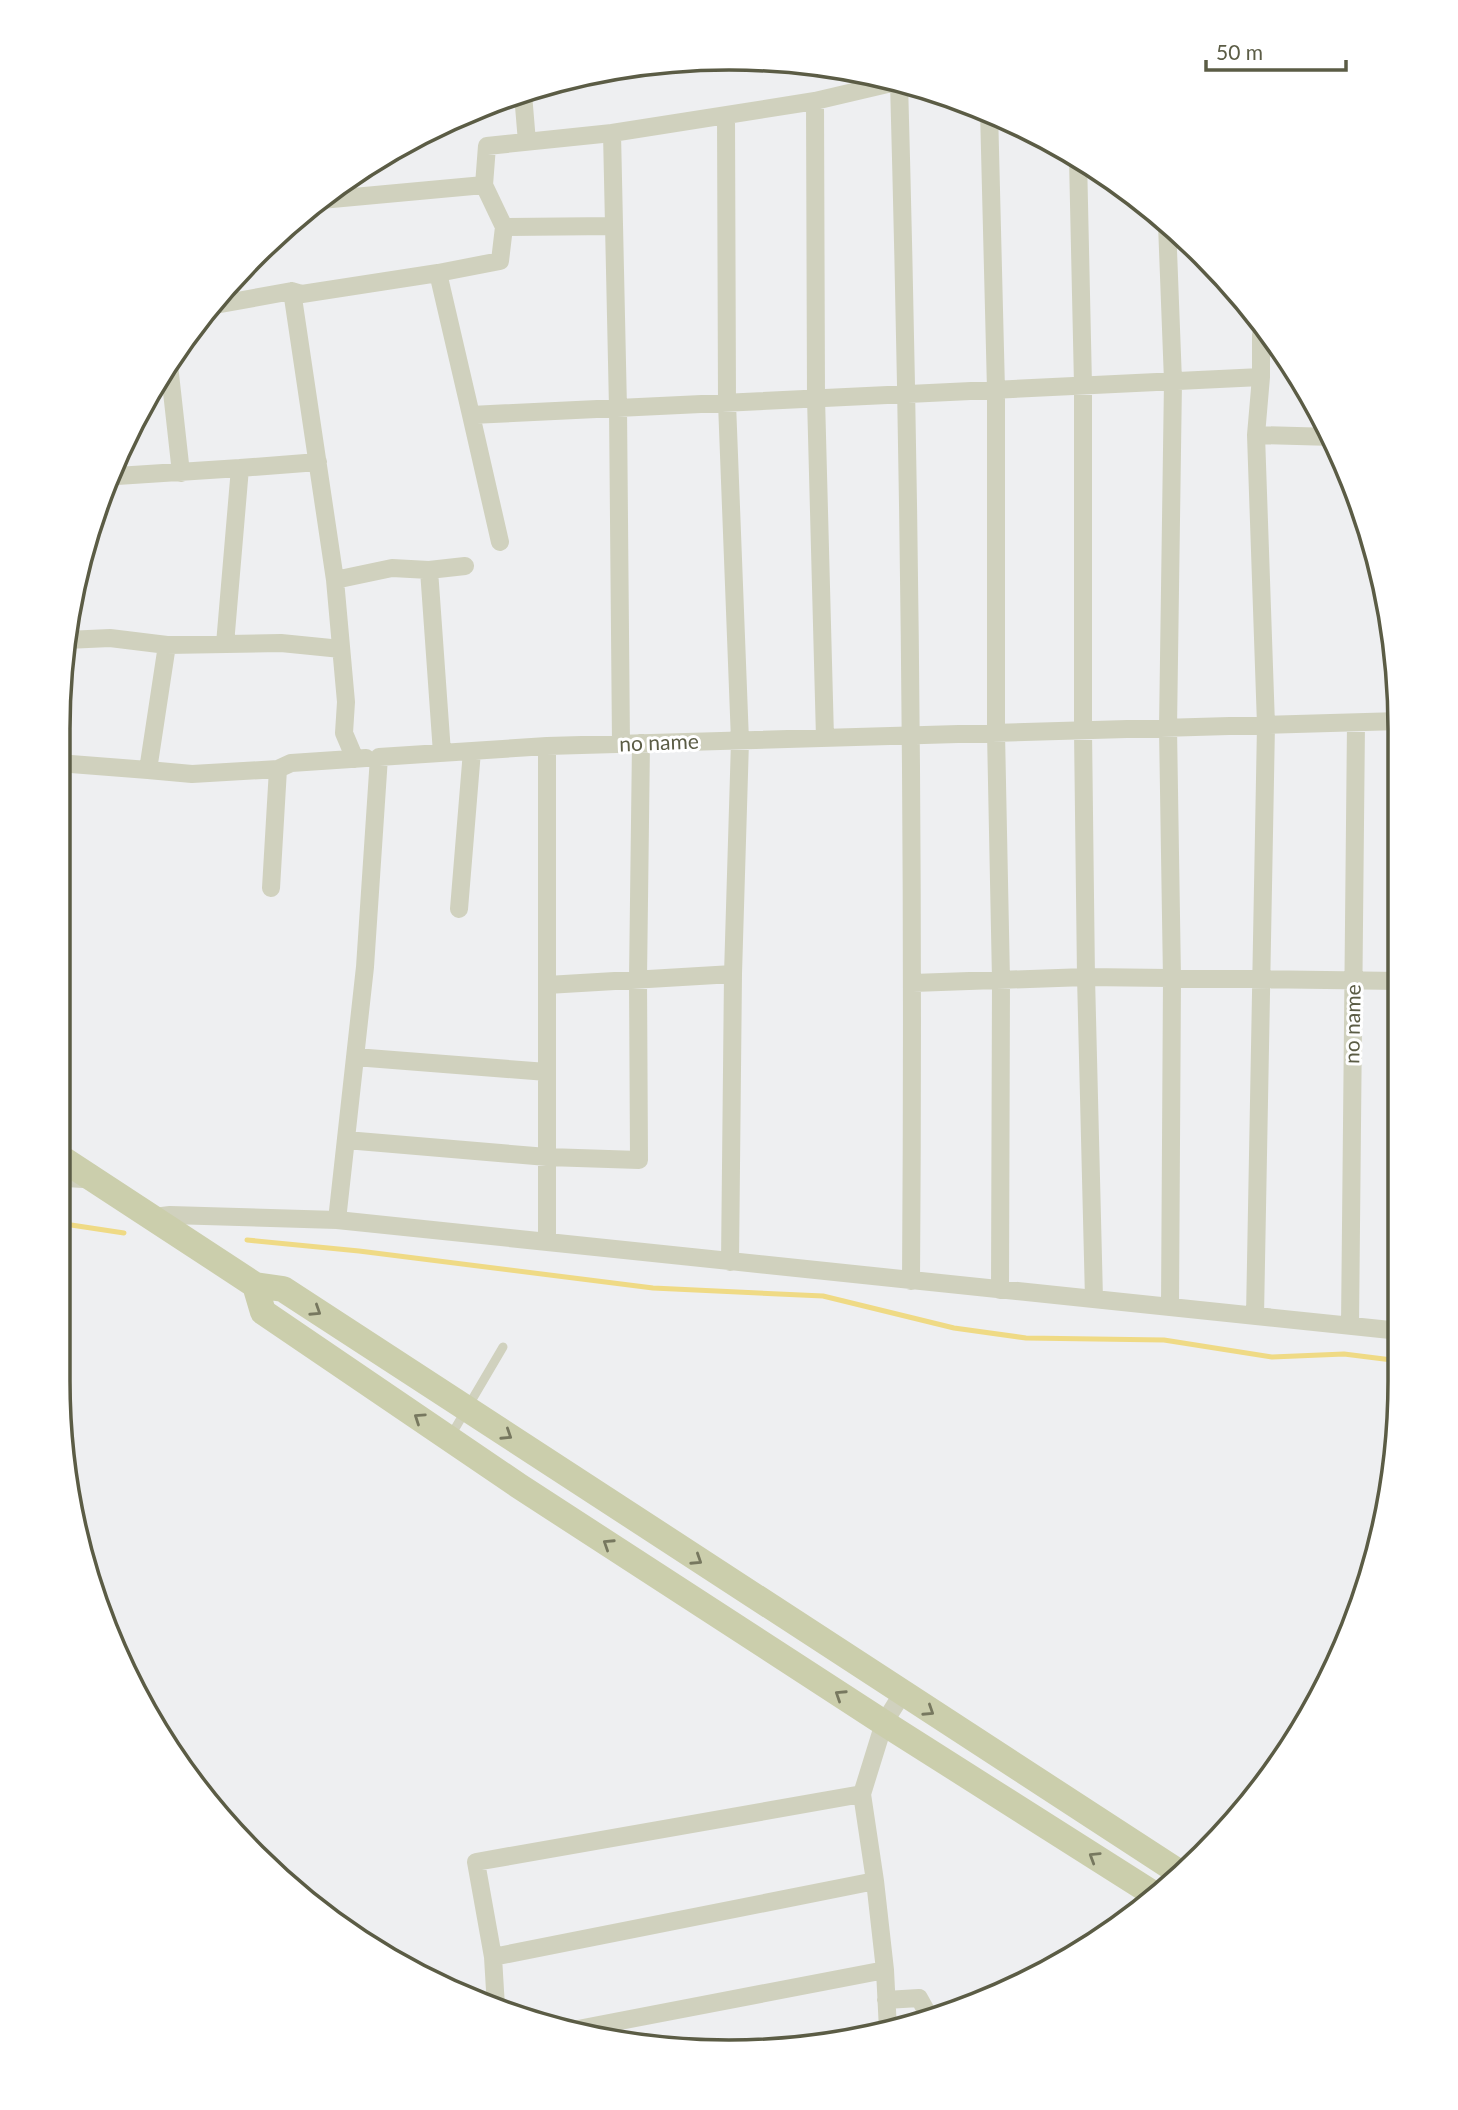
<svg xmlns="http://www.w3.org/2000/svg" width="1458" height="2110" font-family="Lato,sans-serif">
	<style>
		.lines { fill: none; stroke-linecap: round; stroke-linejoin: round }
		.stream { stroke: #efda85; stroke-width: 5 }
		.service { stroke: #d0d1be; stroke-width: 9 }
		.minor { stroke: #d0d1be; stroke-width: 18 }
		.tertiary { stroke: #d0d1be; stroke-width: 21 }
		.primary { stroke: #cbceac; stroke-width: 26 }
		.oneway { stroke: #77785f }
		.labels { text-anchor: middle; stroke-width: 6; stroke-linejoin: round; paint-order: stroke }
		.street-label { font-size: 21px; fill: #5b5c45; stroke: #fff }
		.rim { fill: none; stroke: #5b5c45; stroke-width: 3.5 }
	</style>
	<rect width="100%" height="100%" fill="#eeeff1"/>
	<g class="lines">
		<path class="stream" d="M 58,1223 L 124,1233
			M 247,1240 L 359,1251 L 653,1288 L 823,1296 L 954,1328 L 1026,1338 L 1164,1340 L 1272,1357 L 1344,1354 L 1400,1361"/>
		<path class="service" d="M 450,1437 L 503,1347"/>
		<path class="minor" d="M 899,82 C 910,482 914,881 911,1281
			M 523,94 L 527,142
			M 989,110 L 996,390 L 996,733 L 1001,980 L 1000,1290
			M 726,116 L 727,403 L 740,741 L 733,974 L 730,1262
			M 1078,158 L 1083,385 L 1083,731 L 1086,977 L 1094,1299
			M 321,200 L 484,185 L 487,146 L 612,133
			M 1167,224 L 1173,381 L 1168,728 L 1172,979 L 1170,1307
			M 504,227 L 614,226
			M 215,305 L 292,291
			M 169,365 L 181,473
			M 1261,377 L 1261,335
			M 471,415 L 438,273 L 500,261 L 504,227 L 484,185
			M 117,476 L 240,468
			M 500,542 L 471,415 L 1261,377 L 1256,435
			M 429,570 L 442,753
			M 335,580 L 392,568 L 429,570 L 465,566
			M 66,640 L 110,638 L 167,645 L 281,643 L 341,649
			M 225,644 L 240,468 L 318,462
			M 167,645 L 148,770 L 192,774 L 278,769 L 291,763 L 366,758
			M 825,738 L 816,398 L 815,101 L 896,82
			M 621,744 L 618,408 L 612,133 L 815,101
			M 355,759 L 344,733 L 346,702 L 335,580 L 292,291 L 302,294 L 438,273
			M 58,763 L 148,770
			M 271,888 L 278,769
			M 459,909 L 472,751
			M 913,983 L 1086,977 L 1400,981
			M 547,985 L 733,974
			M 355,1057 L 547,1072
			M 346,1140 L 547,1157 L 639,1160 L 638,979 L 641,743
			M 154,1217 L 170,1215 L 337,1220 L 1400,1331
			M 337,1220 L 365,967 L 379,757 L 547,746
			M 547,1242 L 547,746 L 1400,721
			M 1255,1316 L 1266,725 L 1256,435 L 1333,437
			M 1350,1326 L 1356,723
			M 875,1881 L 885,1970 L 888,2030
			M 493,1957 L 875,1881 L 862,1794
			M 886,2000 L 919,1998 L 929,2016
			M 496,2007 L 493,1957 L 476,1862 L 862,1794 L 884,1723 L 902,1694
			M 578,2029 L 885,1970"/>
		<path class="tertiary" d="M 58,1176 L 91,1178"/>
		<path class="primary" d="M 58,1156 L 255,1285 L 283,1289 L 1180,1873
			M 255,1285 L 263,1312 L 519,1486 L 884,1723 L 1152,1893"/>
	</g>
	<defs><path id="oneway-chevron" d="M-2-3.5L2.5 0L-2 3.5" fill="none" stroke-width="1.6" stroke-linecap="round" stroke-linejoin="round" transform="scale(1.75)"/></defs>
	<g class="oneway">
		<use href="#oneway-chevron" transform="translate(316 1311) rotate(33)"/>
		<use href="#oneway-chevron" transform="translate(419 1418) rotate(-146)"/>
		<use href="#oneway-chevron" transform="translate(507 1435) rotate(33)"/>
		<use href="#oneway-chevron" transform="translate(608 1544) rotate(-147)"/>
		<use href="#oneway-chevron" transform="translate(697 1560) rotate(33)"/>
		<use href="#oneway-chevron" transform="translate(840 1695) rotate(-147)"/>
		<use href="#oneway-chevron" transform="translate(929 1711) rotate(33)"/>
		<use href="#oneway-chevron" transform="translate(1094 1857) rotate(-148)"/>
	</g>
	<g class="labels">
		<g class="street-label">
			<text transform="translate(659 743) rotate(-2)" y="7">no name</text>
			<text transform="translate(1353 1024) rotate(-89)" y="7">no name</text>
		</g>
	</g>
	<path d="M0 0H1458V2110H0ZM729 70H729A659 659 0 0 1 1388 729V1381A659 659 0 0 1 729 2040H729A659 659 0 0 1 70 1381V729A659 659 0 0 1 729 70Z" fill="#fff" fill-rule="evenodd"/>
	<path class="rim" d="M729 70H729A659 659 0 0 1 1388 729V1381A659 659 0 0 1 729 2040H729A659 659 0 0 1 70 1381V729A659 659 0 0 1 729 70Z"/>
	<path d="M1206 60v10h140v-10" fill="none" stroke="#5b5c45" stroke-width="3.5"/>
	<text x="1216" y="60" font-size="21" fill="#5b5c45" stroke="#ffffff" stroke-width="5" paint-order="stroke">50 m</text>
</svg>
